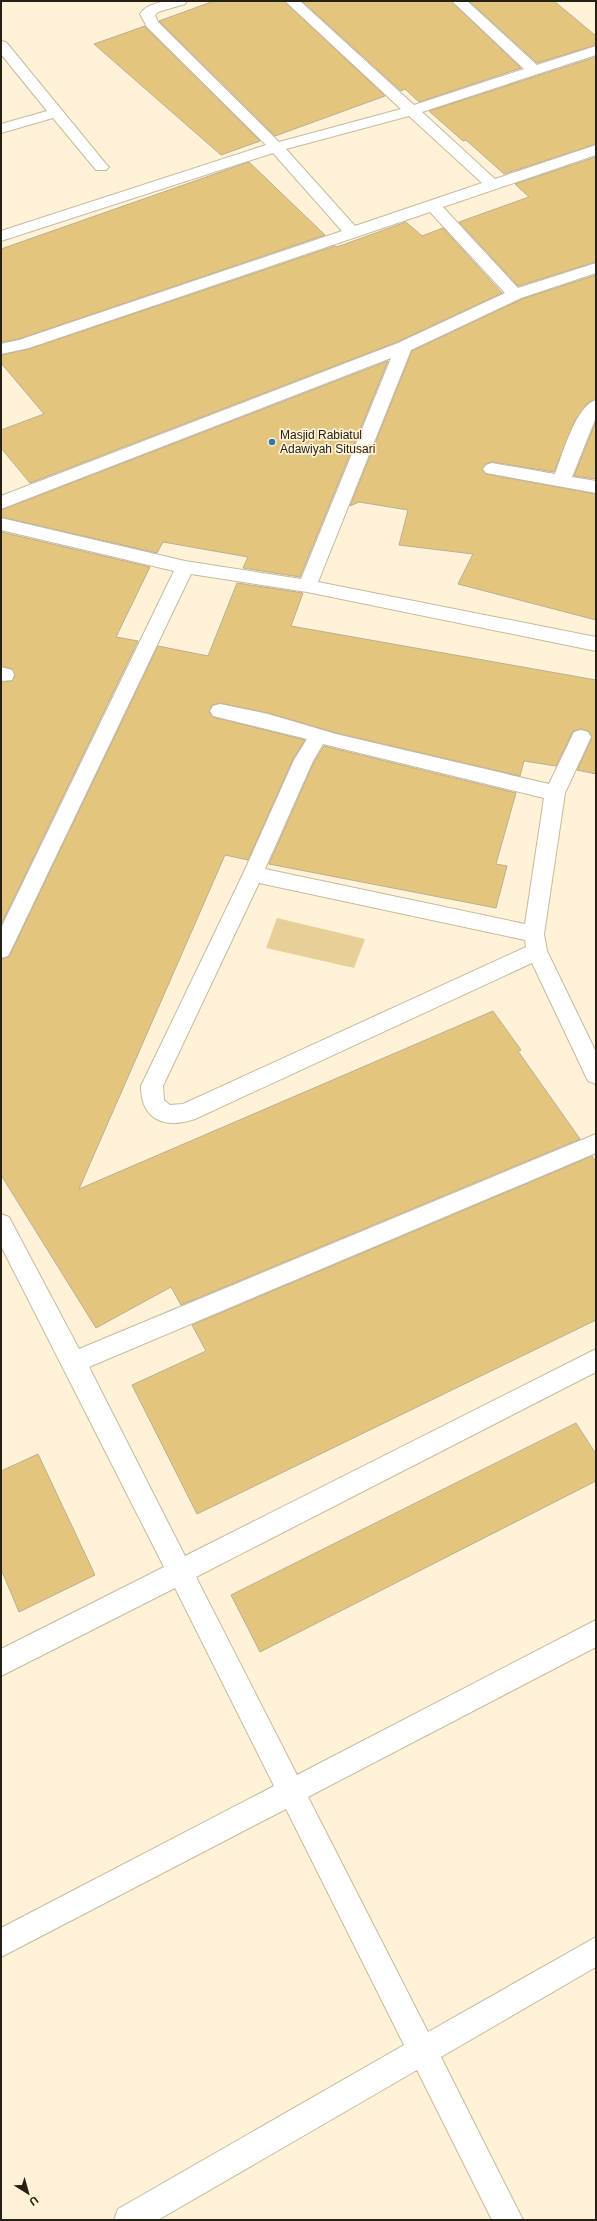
<svg xmlns="http://www.w3.org/2000/svg" width="597" height="2221" font-family="Helvetica,sans-serif">
	<style>
		.green { fill: #e7cf98 }
		.building { fill: #e3c57e; stroke: #baae93 }
		.lines { fill: none; stroke-linecap: round; stroke-linejoin: round }
		.street-casing { stroke: #c6ba9f; stroke-width: 2 }
		.street { fill: #fff; fill-rule: evenodd }
		.poi-dot { fill: #3279ae; stroke: #fff2d6; stroke-width: 1.5 }
		.labels { text-anchor: middle; stroke-width: 3.5; stroke-linejoin: round; paint-order: stroke }
		.far-poi-label { font-size: 12px; fill: #252116; stroke: #fff2d6; text-anchor: start }
	</style>
	<rect width="100%" height="100%" fill="#fff2d6"/>
	<path class="green" d="M 277,918 L 365,939 L 354,968 L 266,948 Z"/>
	<path class="building" d="M 214,1 L 284,1 L 385,96 L 275,136 L 159,21 Z
		M 302,1 L 451,1 L 521,68 L 419,102 L 405,89 L 401,91 Z
		M 469,1 L 554,1 L 596,36 L 596,45 L 537,63 Z
		M 145,26 L 146,28 L 260,141 L 221,155 L 94,44 Z
		M 596,57 L 596,144 L 504,174 L 466,140 L 463,141 L 429,111 Z
		M 596,157 L 596,262 L 518,286 L 459,222 L 529,197 L 515,184 Z
		M 249,162 L 325,235 L 19,339 L 1,342 L 1,249 Z
		M 406,222 L 422,236 L 443,228 L 502,293 L 397,342 L 30,483 L 1,448 L 1,430 L 44,414 L 1,363 L 1,355 L 29,349 L 335,246 L 337,247 Z
		M 596,275 L 596,399 L 588,403 L 575,420 L 554,472 L 492,462 L 486,464 L 482,469 L 486,474 L 596,494 L 596,620 L 458,584 L 473,554 L 399,545 L 408,510 L 359,502 L 350,506 L 412,351 L 522,299 Z
		M 388,361 L 300,577 L 243,568 L 248,557 L 163,542 L 157,553 L 1,517 L 1,510 Z
		M 596,421 L 596,479 L 574,476 Z
		M 1,532 L 150,567 L 116,637 L 138,641 L 1,925 L 1,682 L 12,681 L 15,676 L 12,669 L 1,666 Z
		M 237,583 L 303,593 L 291,626 L 596,680 L 596,774 L 577,770 L 592,738 L 589,731 L 581,729 L 573,731 L 556,766 L 524,761 L 520,776 L 336,733 L 268,713 L 220,703 L 212,705 L 209,712 L 213,717 L 305,740 L 293,759 L 248,860 L 225,855 L 79,1189 L 493,1011 L 521,1050 L 518,1051 L 580,1139 L 181,1305 L 171,1287 L 96,1328 L 1,1175 L 1,959 L 9,957 L 158,646 L 208,656 Z
		M 324,746 L 516,793 L 496,864 L 507,866 L 496,908 L 269,864 L 314,762 Z
		M 592,1156 L 596,1161 L 596,1320 L 197,1514 L 132,1385 L 206,1351 L 192,1325 Z
		M 576,1423 L 596,1454 L 596,1481 L 260,1652 L 231,1595 Z
		M 38,1454 L 95,1575 L 19,1612 L 1,1569 L 1,1471 Z"/>
	<g class="lines">
		<defs>
			<path id="street" d="M 165,1 L 187,1 L 185,4 L 158,12 L 155,15 L 158,22 L 279,142 L 401,109 L 285,1 L 300,1 L 414,105 L 524,69 L 452,1 L 467,1 L 537,65 L 596,46 L 596,55 L 422,112 L 495,179 L 596,145 L 596,155 L 443,207 L 518,288 L 596,263 L 596,273 L 521,298 L 411,350 L 318,582 L 596,637 L 596,651 L 307,592 L 191,574 L 11,950 L 8,956 L 1,958 L 1,928 L 174,571 L 1,530 L 1,518 L 185,561 L 301,579 L 391,358 L 1,509 L 1,496 L 398,343 L 505,293 L 430,212 L 29,348 L 1,354 L 1,344 L 19,340 L 342,231 L 273,153 L 1,241 L 1,231 L 266,145 L 147,27 L 140,14 C 146,5 155,4 165,1 ZM 409,116 L 482,183 L 355,226 L 286,149 Z
				M 1,41 L 6,42 L 106,164 L 109,167 L 106,170 L 96,170 L 53,118 L 1,133 L 1,124 L 47,111 L 1,54 Z
				M 596,400 L 596,417 L 572,477 L 596,481 L 596,493 L 486,473 L 483,469 L 486,465 L 492,463 L 555,474 C 562,456 576,405 596,400 Z
				M 1,667 L 12,670 L 14,675 L 12,680 L 1,681 Z
				M 220,704 L 268,714 L 336,734 L 549,784 L 574,732 L 581,730 L 588,732 L 591,737 L 565,793 L 544,934 L 547,951 L 596,1052 L 596,1084 L 588,1081 L 532,963 L 195,1119 C 166,1129 141,1121 141,1086 L 243,874 L 294,760 L 307,739 L 213,716 L 210,711 L 213,706 ZM 323,744 L 544,798 L 525,924 L 265,869 L 313,761 ZM 259,883 L 525,940 L 526,947 L 183,1104 L 170,1105 L 164,1100 L 163,1086 Z
				M 596,1134 L 596,1153 L 89,1367 L 185,1556 L 596,1349 L 596,1372 L 196,1577 L 297,1775 L 596,1620 L 596,1647 L 308,1797 L 428,2032 L 596,1937 L 596,1967 L 441,2057 L 523,2220 L 492,2220 L 417,2070 L 158,2220 L 114,2220 L 118,2209 L 404,2045 L 286,1809 L 1,1957 L 1,1928 L 274,1786 L 175,1588 L 1,1676 L 1,1649 L 164,1567 L 1,1246 L 1,1214 L 9,1217 L 79,1349 Z"/>
		</defs>
		<use href="#street" class="street-casing"/>
		<use href="#street" class="street"/>
	</g>
	<circle class="poi-dot" cx="272" cy="442" r="4"/>
	<g class="labels">
		<g class="far-poi-label">
			<text x="280" y="439">Masjid Rabiatul<tspan x="280" dy="14">Adawiyah Situsari</tspan></text>
		</g>
	</g>
	<rect width="597" height="2221" fill="none" stroke="#252116" stroke-width="4"/>
	<g transform="translate(28 2193) rotate(143)" stroke="#fff2d6" stroke-width="3" paint-order="stroke">
	<path d="M0-3L7 15L0 10L-7 15Z" fill="#252116"/>
	<text y="-6" font-size="11" font-weight="bold" text-anchor="middle" fill="#252116">U</text>
	</g>
</svg>
